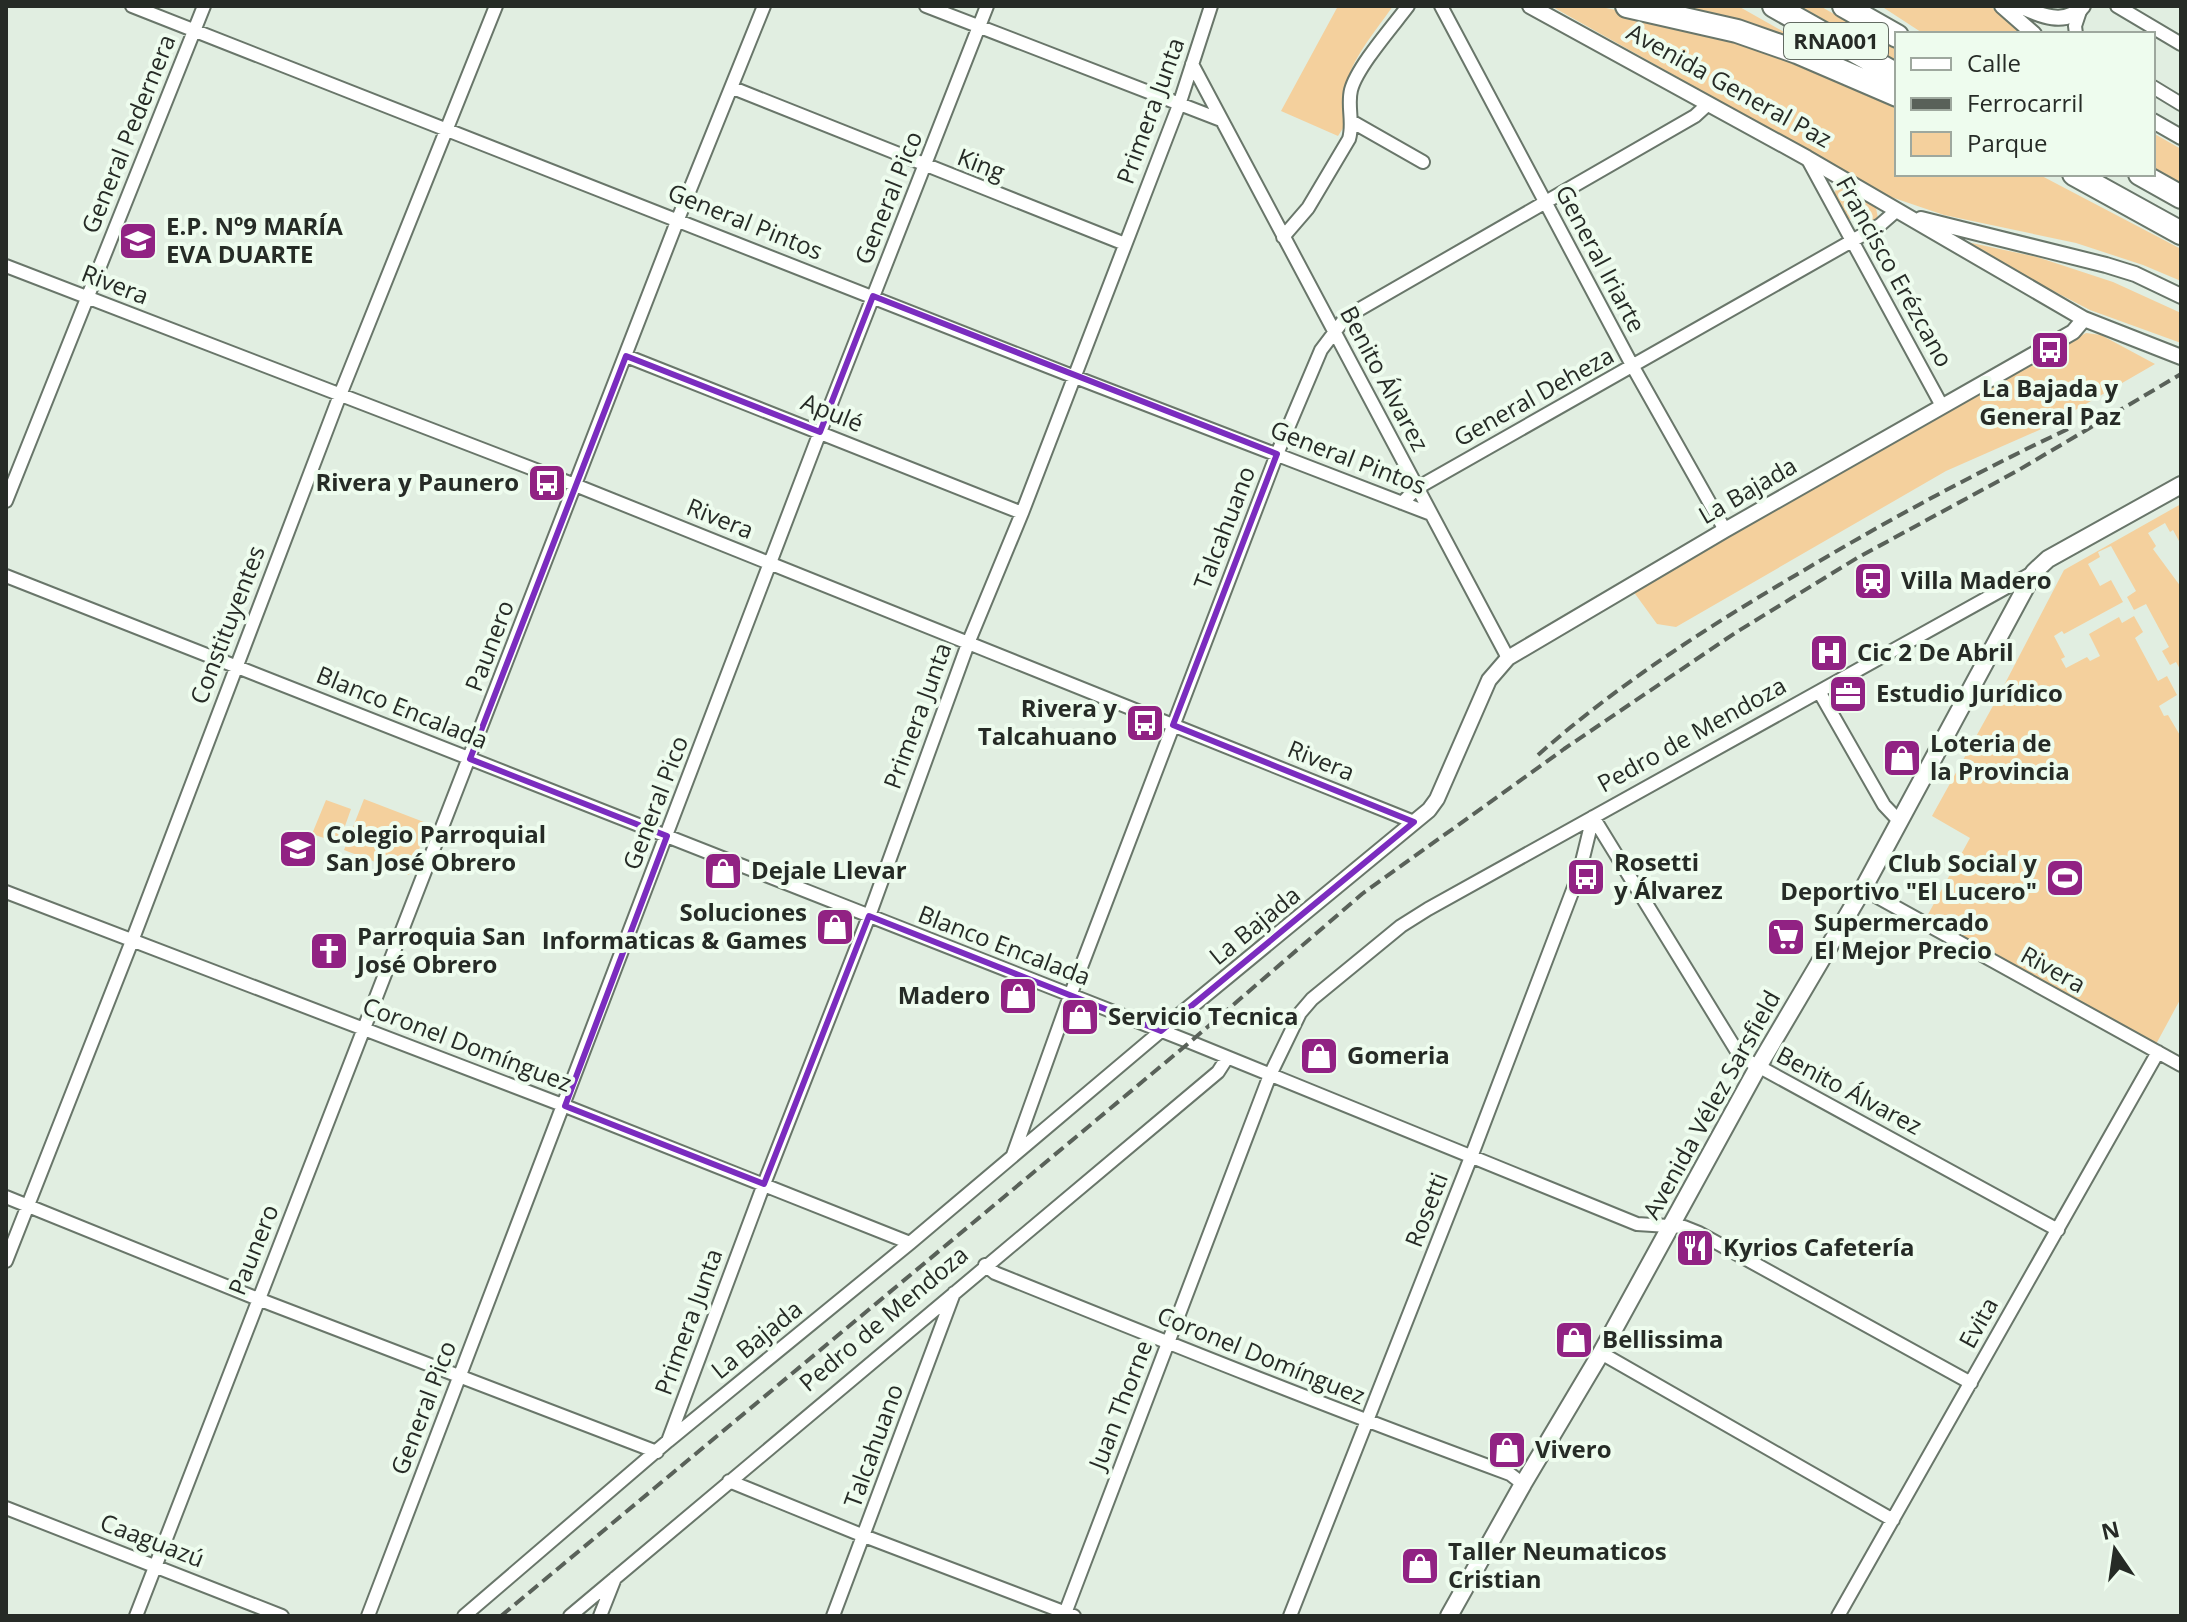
<svg xmlns="http://www.w3.org/2000/svg" width="2187" height="1622" font-family="'Open Sans',sans-serif">
	<style>
		.green { fill: #f4d09d }
		.lines { fill: none; stroke-linecap: round; stroke-linejoin: round }
		.minor-casing { stroke: #69766a; stroke-width: 16 }
		.tertiary-casing { stroke: #69766a; stroke-width: 18 }
		.secondary-casing { stroke: #69766a; stroke-width: 20 }
		.motorway-casing { stroke: #69766a; stroke-width: 26 }
		.minor { stroke: #fff; stroke-width: 12 }
		.tertiary { stroke: #fff; stroke-width: 14 }
		.secondary { stroke: #fff; stroke-width: 16 }
		.motorway { stroke: #fff; stroke-width: 22 }
		.rail { stroke: #596159; stroke-width: 4; stroke-dasharray: 12 6; stroke-linecap: butt }
		.marked { fill: none; stroke: #7b2cbf; stroke-width: 6; stroke-linejoin: round }
		.labels { text-anchor: middle; stroke-width: 8; stroke-linejoin: round; paint-order: stroke }
		.shield { fill: #eefcee; stroke: #626a62; stroke-width: 2 }
		.shield-label { font-size: 22px; font-weight: bold; fill: #262b26 }
		.street-label { font-size: 24px; fill: #262b26; stroke: #eefcee }
		.poi-label { font-size: 24px; font-weight: bold; fill: #262b26; stroke: #eefcee; text-anchor: start }
	</style>
	<rect width="100%" height="100%" fill="#e1eee1"/>
	<path class="green" d="M 1338,6 L 1393,6 C 1366,45 1336,74 1345,125 L 1338,136 L 1281,111 Z
		M 1551,6 L 1596,6 L 1711,29 L 1897,102 L 1897,174 L 2038,174 L 2181,249 L 2181,281 L 2143,265 L 2076,243 L 1944,215 L 1891,197 Z
		M 1671,6 L 1738,6 L 1809,46 Z
		M 1800,6 L 1820,6 L 1897,50 L 1897,61 Z
		M 1881,6 L 1990,6 L 2023,34 L 1924,34 Z
		M 2153,133 L 2181,149 L 2181,183 L 2153,167 Z
		M 1838,184 L 1876,208 L 1878,218 C 1854,232 1825,208 1838,184 Z
		M 1953,239 L 2037,257 L 2113,282 L 2181,313 L 2181,343 L 2090,310 Z
		M 2086,333 L 2101,335 L 2155,364 L 2046,427 L 1946,471 L 1676,627 L 1657,624 L 1633,591 Z
		M 2181,504 L 2181,539 L 2179,541 L 2173,530 L 2170,532 L 2165,523 L 2148,533 L 2156,546 L 2153,549 L 2181,587 L 2181,671 L 2176,662 L 2170,665 L 2162,651 L 2169,647 L 2146,604 L 2134,610 L 2127,597 L 2136,591 L 2111,546 L 2098,552 L 2100,557 L 2088,564 L 2100,586 L 2111,580 L 2123,602 L 2064,634 L 2062,631 L 2054,636 L 2065,657 L 2061,659 L 2066,668 L 2087,657 L 2090,661 L 2100,656 L 2089,634 L 2119,617 L 2122,623 L 2134,616 L 2143,632 L 2135,638 L 2158,681 L 2167,676 L 2177,695 L 2159,706 L 2164,716 L 2168,715 L 2181,737 L 2181,998 L 2155,1046 L 1926,918 L 1970,838 L 1932,816 L 1999,695 L 2064,570 Z
		M 364,799 L 429,824 L 409,875 L 344,850 Z
		M 326,800 L 351,809 L 339,843 L 312,834 Z"/>
	<g class="lines">
		<defs>
			<path id="minor" d="M 132,6 L 1075,377 L 1431,514
				M 926,6 L 1221,120
				M 1441,6 L 1633,367 L 1725,530
				M 2117,6 L 2181,44
				M 2076,34 L 2075,26 L 2080,11
				M 1192,64 L 1508,658
				M 2153,87 L 2181,104
				M 733,88 L 1125,244
				M 1351,121 L 1423,162
				M 1807,158 L 1942,406
				M 1283,237 L 1308,208 L 1349,139 C 1354,123 1347,106 1351,90 C 1357,67 1393,26 1408,6
				M 6,266 L 575,485 L 1414,822
				M 626,356 L 1022,513
				M 6,501 L 204,6
				M 1402,503 L 1417,488 L 1880,225 L 1896,211
				M 6,576 L 1190,1042 L 1637,1224 L 1684,1227 L 1699,1233 L 1971,1383
				M 1820,693 L 1884,805 L 1900,822
				M 1593,817 L 1738,1053 L 1745,1059 L 2058,1230
				M 1863,889 L 2181,1065
				M 6,892 L 565,1106 L 910,1243
				M 1013,1155 L 1070,996 L 1277,454 L 1321,350 L 1346,317 L 1695,116 L 1707,105
				M 6,1197 L 258,1299 L 657,1452
				M 6,1261 L 132,941 L 340,395 L 496,6
				M 985,1265 L 995,1273 C 1166,1342 1337,1411 1510,1474 L 1523,1484
				M 1601,1353 L 1893,1520
				M 668,1441 L 764,1184 L 869,916 L 969,641 L 1022,513 L 1179,105 L 1211,6
				M 729,1481 L 864,1536 L 1074,1616
				M 6,1508 L 282,1616
				M 136,1616 L 678,219 L 764,6
				M 368,1616 L 820,432 L 987,6
				M 464,1616 L 668,1441 L 910,1243 L 1161,1031
				M 570,1616 L 1218,1072 L 1227,1058
				M 600,1616 L 615,1578
				M 833,1616 L 954,1293
				M 1064,1616 L 1270,1075 L 1300,1013 L 1312,999 L 1401,926 L 1428,909 L 2034,572
				M 1290,1616 L 1471,1157 L 1579,874 L 1593,817
				M 1838,1616 L 2158,1052"/>
			<path id="tertiary" d="M 1530,6 L 1807,158 L 2084,319 L 2181,357
				M 2002,6 L 2034,34
				M 2020,6 C 2039,15 2066,27 2083,6
				M 2153,121 L 2181,137
				M 1921,219 L 2106,265 L 2135,274 L 2181,296
				M 1161,1031 L 1429,810 L 1437,799 L 1489,680 L 1508,658 L 1725,530 L 2073,332 L 2084,319"/>
			<path id="secondary" d="M 1449,1616 L 1523,1484 L 1601,1353 L 1758,1067 L 1863,889 L 2034,572 L 2048,559 L 2181,485"/>
			<path id="motorway" d="M 1627,6 L 1737,31 L 1797,52 L 1897,95
				M 1774,6 L 1897,75
				M 1844,6 L 1897,36
				M 2074,174 L 2181,233
				M 2140,174 L 2181,197"/>
		</defs>
		<use href="#minor" class="minor-casing"/>
		<use href="#tertiary" class="tertiary-casing"/>
		<use href="#secondary" class="secondary-casing"/>
		<use href="#motorway" class="motorway-casing"/>
		<use href="#minor" class="minor"/>
		<use href="#tertiary" class="tertiary"/>
		<use href="#secondary" class="secondary"/>
		<use href="#motorway" class="motorway"/>
		<path class="rail" d="M 1538,755 C 1618,684 1709,626 1801,572 C 1888,520 1977,472 2068,429
			M 501,1616 L 1190,1042 L 1362,894 L 1564,749 L 1735,633 L 1857,558 L 2017,471 L 2181,374"/>
	</g>
	<path class="marked" d="M 873,296 L 1277,454 L 1173,725 L 1414,822 L 1161,1031 L 869,916 L 764,1184 L 565,1106 L 667,836 L 470,759 L 626,356 L 820,432 Z"/>
	<defs>
		<symbol id="school-square" viewBox="-11 -11 22 22"><rect x="-9" y="-9" width="18" height="18" rx="4" fill="#912283" stroke="#eefcee"/><path d="M0-5L7-2L0 1L-7-2ZM-4 1L0 2.5L4 1V4Q0 6-4 4Z" fill="#fff"/></symbol>
		<symbol id="bus-square" viewBox="-11 -11 22 22"><rect x="-9" y="-9" width="18" height="18" rx="4" fill="#912283" stroke="#eefcee"/><path d="M-5-6H5V4H4V6H2V4H-2V6H-4V4H-5ZM-3.5-4V0h7V-4ZM-3.5 1.2v1.5H-2V1.2ZM2 1.2v1.5H3.5V1.2Z" fill="#fff"/></symbol>
		<symbol id="station-square" viewBox="-11 -11 22 22"><rect x="-9" y="-9" width="18" height="18" rx="4" fill="#912283" stroke="#eefcee"/><path d="M-3-6H3Q5-6 5-4V2Q5 4 3 4L4.5 6H3L1.5 4h-3L-3 6H-4.5L-3 4Q-5 4-5 2V-4Q-5-6-3-6ZM-3.5-4v3h7v-3ZM-3.5 1v1.5H-2V1ZM2 1v1.5H3.5V1Z" fill="#fff"/></symbol>
		<symbol id="hospital-square" viewBox="-11 -11 22 22"><rect x="-9" y="-9" width="18" height="18" rx="4" fill="#912283" stroke="#eefcee"/><path d="M-5-5h3v3.5h4V-5h3V5h-3V1.5h-4V5h-3Z" fill="#fff"/></symbol>
		<symbol id="office-square" viewBox="-11 -11 22 22"><rect x="-9" y="-9" width="18" height="18" rx="4" fill="#912283" stroke="#eefcee"/><path d="M-6-3h4V-5.5h4V-3h4V5H-6ZM-1-4.5V-3h2v-1.5ZM-6 0V1H6V0Z" fill="#fff"/></symbol>
		<symbol id="shop-square" viewBox="-11 -11 22 22"><rect x="-9" y="-9" width="18" height="18" rx="4" fill="#912283" stroke="#eefcee"/><path d="M-5-2.5h2.3a2.7 3.5 0 0 1 5.4 0H5L5.5 6h-11ZM-1.5-2.5h3a1.5 2.3 0 0 0-3 0Z" fill="#fff"/></symbol>
		<symbol id="stadium-square" viewBox="-11 -11 22 22"><rect x="-9" y="-9" width="18" height="18" rx="4" fill="#912283" stroke="#eefcee"/><path d="M0-5a6.5 5 0 1 0 0 10a6.5 5 0 1 0 0-10ZM-3.5-1.8h7v3.6h-7Z" fill="#fff"/></symbol>
		<symbol id="supermarket-square" viewBox="-11 -11 22 22"><rect x="-9" y="-9" width="18" height="18" rx="4" fill="#912283" stroke="#eefcee"/><path d="M-6-5.5h2.5l.6 2H6L4.5 2H-2.5L-4.4-4H-6ZM-1.5 3.2a1.3 1.3 0 1 0 .1 0ZM3 3.2a1.3 1.3 0 1 0 .1 0Z" fill="#fff"/></symbol>
		<symbol id="church-square" viewBox="-11 -11 22 22"><rect x="-9" y="-9" width="18" height="18" rx="4" fill="#912283" stroke="#eefcee"/><path d="M-1.2-6h2.4v3.5h3.3v2.4h-3.3V6h-2.4V-.1h-3.3v-2.4h3.3Z" fill="#fff"/></symbol>
		<symbol id="restaurant-square" viewBox="-11 -11 22 22"><rect x="-9" y="-9" width="18" height="18" rx="4" fill="#912283" stroke="#eefcee"/><path d="M-5-6h1v4h1v-4h1v4h1v-4h1v5L-1.5 .5V6h-2V.5L-5-1ZM5-6V6H3V1.5H1.5Q1.5-4 5-6Z" fill="#fff"/></symbol>
	</defs>
	<g fill-rule="evenodd">
		<use href="#school-square" x="116" y="219" width="44" height="44"/>
		<use href="#bus-square" x="2028" y="328" width="44" height="44"/>
		<use href="#bus-square" x="525" y="461" width="44" height="44"/>
		<use href="#station-square" x="1851" y="559" width="44" height="44"/>
		<use href="#hospital-square" x="1807" y="631" width="44" height="44"/>
		<use href="#office-square" x="1826" y="672" width="44" height="44"/>
		<use href="#bus-square" x="1123" y="701" width="44" height="44"/>
		<use href="#shop-square" x="1880" y="736" width="44" height="44"/>
		<use href="#school-square" x="276" y="827" width="44" height="44"/>
		<use href="#shop-square" x="701" y="849" width="44" height="44"/>
		<use href="#bus-square" x="1564" y="855" width="44" height="44"/>
		<use href="#stadium-square" x="2043" y="856" width="44" height="44"/>
		<use href="#shop-square" x="813" y="905" width="44" height="44"/>
		<use href="#supermarket-square" x="1764" y="915" width="44" height="44"/>
		<use href="#church-square" x="307" y="929" width="44" height="44"/>
		<use href="#shop-square" x="996" y="974" width="44" height="44"/>
		<use href="#shop-square" x="1058" y="995" width="44" height="44"/>
		<use href="#shop-square" x="1297" y="1034" width="44" height="44"/>
		<use href="#restaurant-square" x="1673" y="1226" width="44" height="44"/>
		<use href="#shop-square" x="1552" y="1318" width="44" height="44"/>
		<use href="#shop-square" x="1485" y="1428" width="44" height="44"/>
		<use href="#shop-square" x="1398" y="1544" width="44" height="44"/>
	</g>
	<g class="labels">
		<rect class="shield" x="1784" y="23" width="104" height="36" rx="6"/>
		<g class="shield-label">
			<text x="1836" y="49">RNA001</text>
		</g>
		<g class="street-label">
			<text transform="translate(1729 86) rotate(29)" y="8">Avenida General Paz</text>
			<text transform="translate(1151 111) rotate(-70)" y="8">Primera Junta</text>
			<text transform="translate(129 134) rotate(-68)" y="8">General Pedernera</text>
			<text transform="translate(981 165) rotate(21)" y="8">King</text>
			<text transform="translate(889 198) rotate(-68)" y="8">General Pico</text>
			<text transform="translate(745 222) rotate(22)" y="8">General Pintos</text>
			<text transform="translate(1600 259) rotate(62)" y="8">General Iriarte</text>
			<text transform="translate(1894 272) rotate(61)" y="8">Francisco Erézcano</text>
			<text transform="translate(115 285) rotate(21)" y="8">Rivera</text>
			<text transform="translate(1384 379) rotate(62)" y="8">Benito Álvarez</text>
			<text transform="translate(1534 397) rotate(-29)" y="8">General Deheza</text>
			<text transform="translate(832 413) rotate(22)" y="8">Apulé</text>
			<text transform="translate(1348 458) rotate(21)" y="8">General Pintos</text>
			<text transform="translate(1748 491) rotate(-30)" y="8">La Bajada</text>
			<text transform="translate(720 519) rotate(22)" y="8">Rivera</text>
			<text transform="translate(1225 528) rotate(-69)" y="8">Talcahuano</text>
			<text transform="translate(228 625) rotate(-69)" y="8">Constituyentes</text>
			<text transform="translate(490 646) rotate(-69)" y="8">Paunero</text>
			<text transform="translate(402 708) rotate(22)" y="8">Blanco Encalada</text>
			<text transform="translate(918 716) rotate(-70)" y="8">Primera Junta</text>
			<text transform="translate(1692 735) rotate(-29)" y="8">Pedro de Mendoza</text>
			<text transform="translate(1321 761) rotate(22)" y="8">Rivera</text>
			<text transform="translate(656 803) rotate(-69)" y="8">General Pico</text>
			<text transform="translate(1255 926) rotate(-39)" y="8">La Bajada</text>
			<text transform="translate(1004 946) rotate(21)" y="8">Blanco Encalada</text>
			<text transform="translate(2053 970) rotate(29)" y="8">Rivera</text>
			<text transform="translate(467 1045) rotate(21)" y="8">Coronel Domínguez</text>
			<text transform="translate(1849 1091) rotate(28)" y="8">Benito Álvarez</text>
			<text transform="translate(1712 1105) rotate(-61)" y="8">Avenida Vélez Sarsfield</text>
			<text transform="translate(1427 1210) rotate(-69)" y="8">Rosetti</text>
			<text transform="translate(254 1250) rotate(-68)" y="8">Paunero</text>
			<text transform="translate(884 1319) rotate(-40)" y="8">Pedro de Mendoza</text>
			<text transform="translate(689 1322) rotate(-70)" y="8">Primera Junta</text>
			<text transform="translate(1979 1323) rotate(-61)" y="8">Evita</text>
			<text transform="translate(757 1340) rotate(-39)" y="8">La Bajada</text>
			<text transform="translate(1261 1356) rotate(22)" y="8">Coronel Domínguez</text>
			<text transform="translate(1121 1405) rotate(-69)" y="8">Juan Thorne</text>
			<text transform="translate(424 1408) rotate(-69)" y="8">General Pico</text>
			<text transform="translate(874 1446) rotate(-70)" y="8">Talcahuano</text>
			<text transform="translate(152 1541) rotate(21)" y="8">Caaguazú</text>
		</g>
		<g class="poi-label">
			<text x="166" y="235">E.P. Nº9 MARÍA<tspan x="166" dy="28">EVA DUARTE</tspan></text>
			<text x="2050" y="397" text-anchor="middle">La Bajada y<tspan x="2050" dy="28">General Paz</tspan></text>
			<text x="519" y="491" text-anchor="end">Rivera y Paunero</text>
			<text x="1901" y="589">Villa Madero</text>
			<text x="1857" y="661">Cic 2 De Abril</text>
			<text x="1876" y="702">Estudio Jurídico</text>
			<text x="1117" y="717" text-anchor="end">Rivera y<tspan x="1117" dy="28">Talcahuano</tspan></text>
			<text x="1930" y="752">Loteria de<tspan x="1930" dy="28">la Provincia</tspan></text>
			<text x="326" y="843">Colegio Parroquial<tspan x="326" dy="28">San José Obrero</tspan></text>
			<text x="1614" y="871">Rosetti<tspan x="1614" dy="28">y Álvarez</tspan></text>
			<text x="2037" y="872" text-anchor="end">Club Social y<tspan x="2037" dy="28">Deportivo "El Lucero"</tspan></text>
			<text x="751" y="879">Dejale Llevar</text>
			<text x="807" y="921" text-anchor="end">Soluciones<tspan x="807" dy="28">Informaticas &amp; Games</tspan></text>
			<text x="1814" y="931">Supermercado<tspan x="1814" dy="28">El Mejor Precio</tspan></text>
			<text x="357" y="945">Parroquia San<tspan x="357" dy="28">José Obrero</tspan></text>
			<text x="990" y="1004" text-anchor="end">Madero</text>
			<text x="1108" y="1025">Servicio Tecnica</text>
			<text x="1347" y="1064">Gomeria</text>
			<text x="1723" y="1256">Kyrios Cafetería</text>
			<text x="1602" y="1348">Bellissima</text>
			<text x="1535" y="1458">Vivero</text>
			<text x="1448" y="1560">Taller Neumaticos<tspan x="1448" dy="28">Cristian</tspan></text>
		</g>
	</g>
	<rect width="2187" height="1622" fill="none" stroke="#262b26" stroke-width="16"/>
	<rect x="1895" y="32" width="260" height="144" fill="#eefcee" stroke="#9ea89e" stroke-width="2"/>
	<rect x="1911" y="58" width="40" height="12" fill="#ffffff" stroke="#9ea89e" stroke-width="2"/>
	<text x="1967" y="72" font-size="24" fill="#262b26">Calle</text>
	<rect x="1911" y="98" width="40" height="12" fill="#596159" stroke="#9ea89e" stroke-width="2"/>
	<text x="1967" y="112" font-size="24" fill="#262b26">Ferrocarril</text>
	<rect x="1911" y="132" width="40" height="24" fill="#f4d09d" stroke="#9ea89e" stroke-width="2"/>
	<text x="1967" y="152" font-size="24" fill="#262b26">Parque</text>
	<g transform="translate(2115 1550) rotate(347)" stroke="#eefcee" stroke-width="6" paint-order="stroke">
	<path d="M0-6L14 30L0 20L-14 30Z" fill="#262b26"/>
	<text y="-12" font-size="22" font-weight="bold" text-anchor="middle" fill="#262b26">N</text>
	</g>
</svg>
